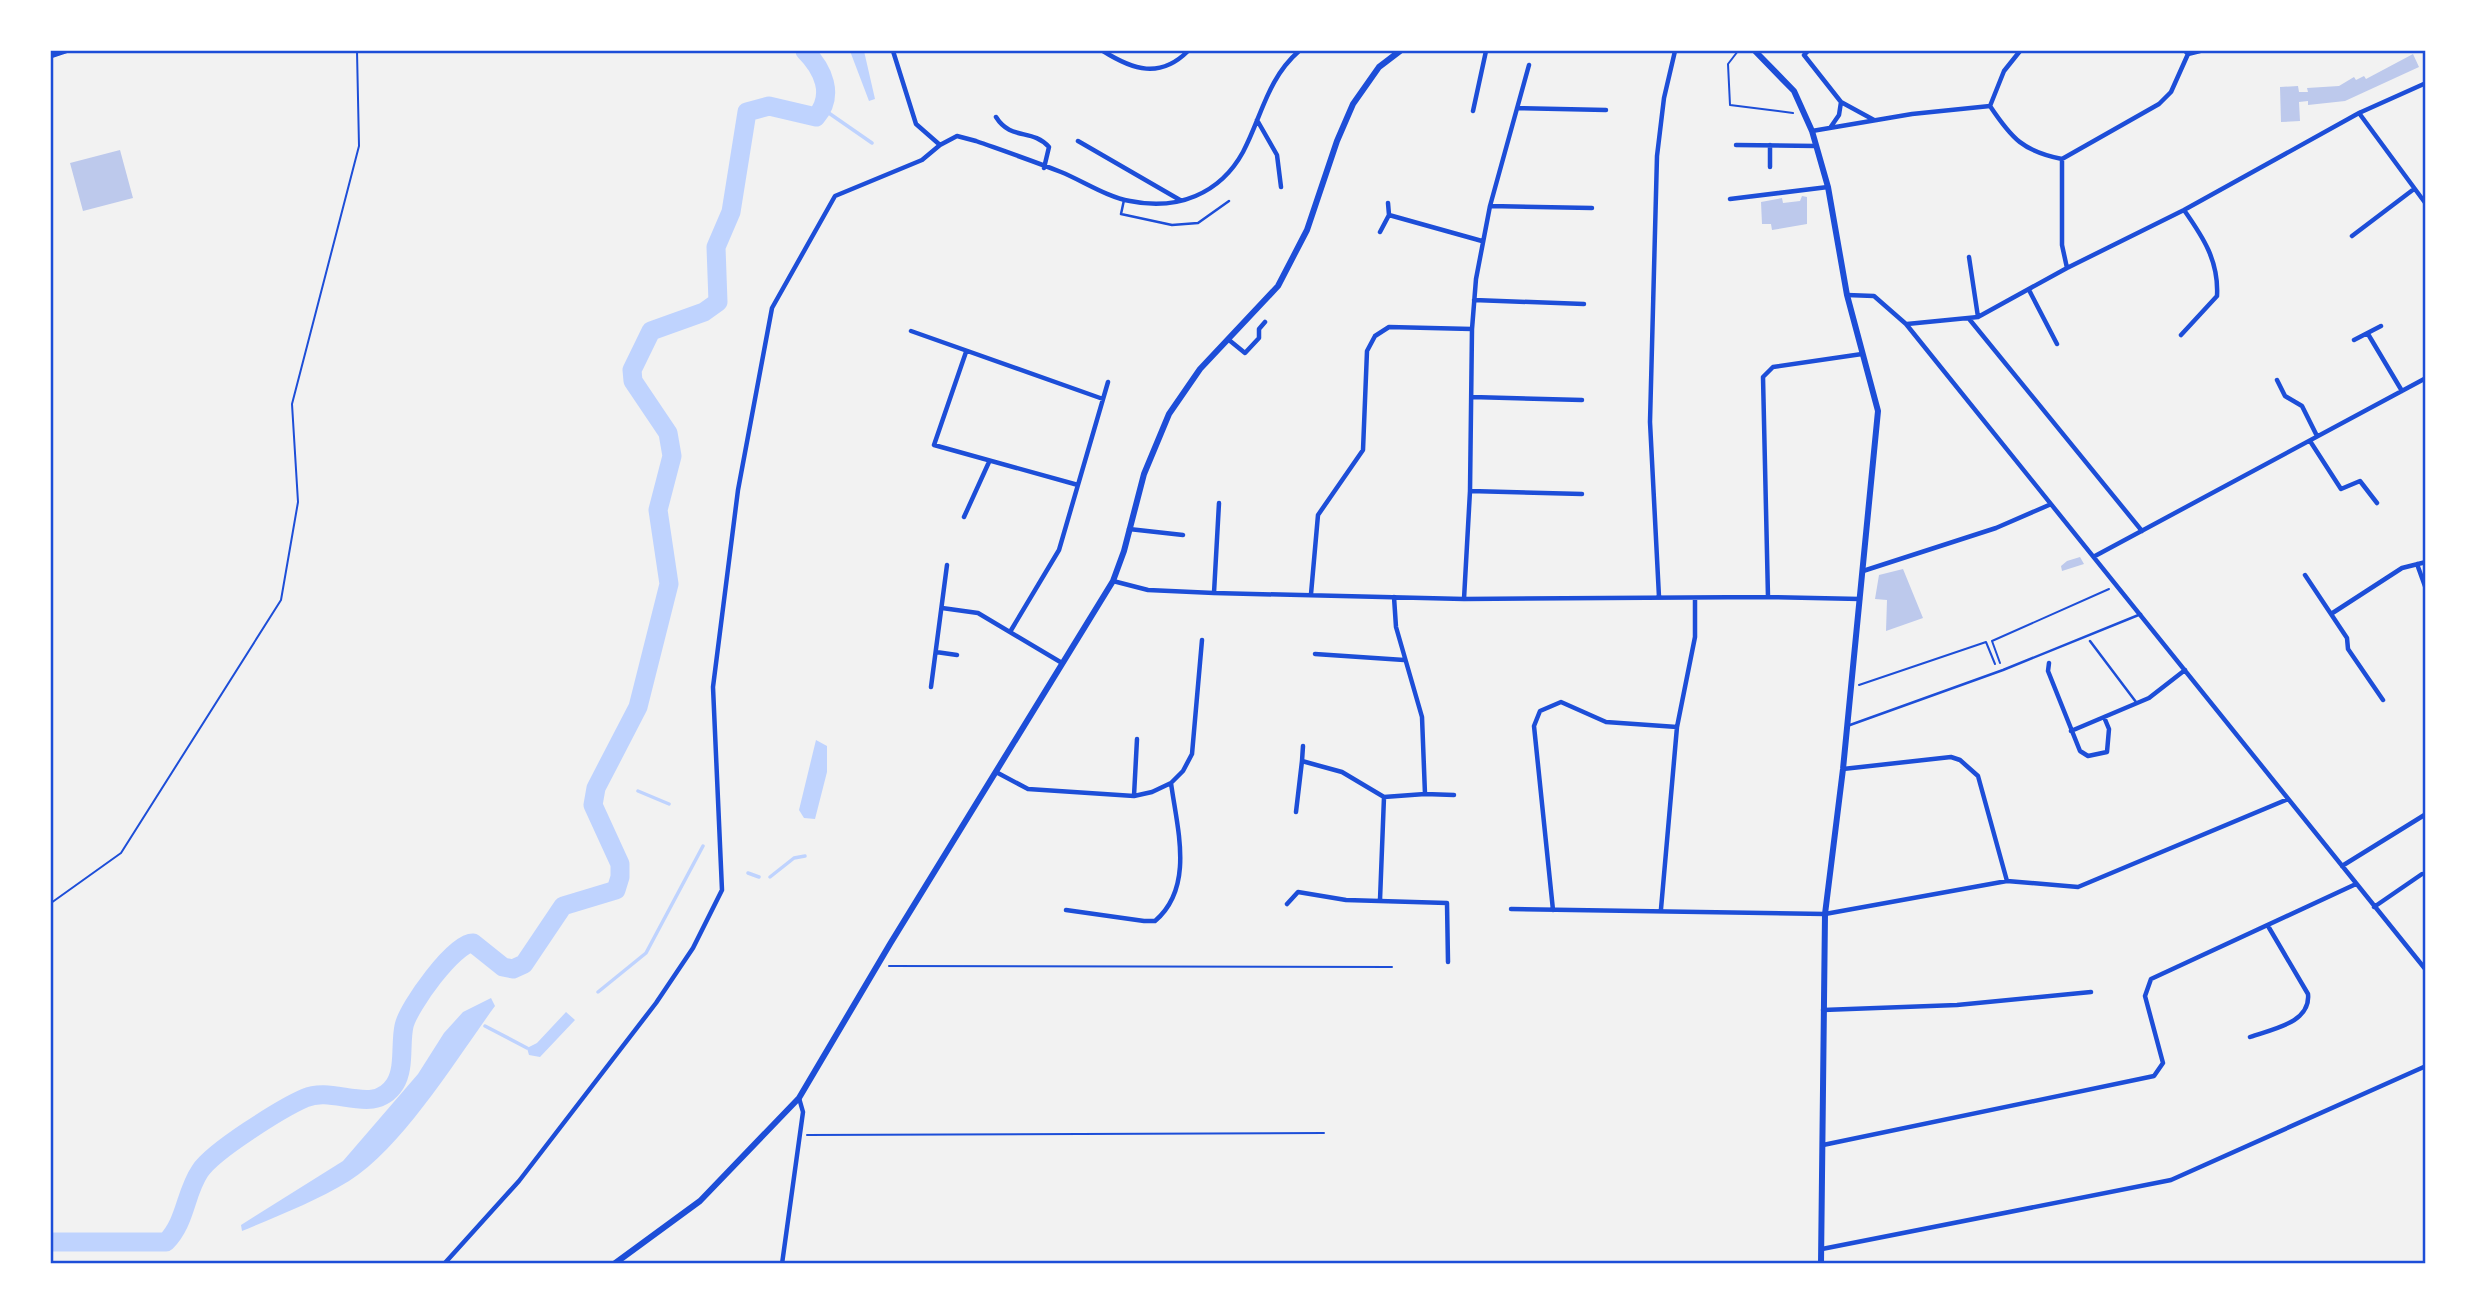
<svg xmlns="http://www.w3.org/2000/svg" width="2477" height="1315" font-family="'Asap Condensed',sans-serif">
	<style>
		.water { fill: #bfd3fe }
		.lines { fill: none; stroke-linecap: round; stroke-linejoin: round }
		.stream { stroke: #bfd3fe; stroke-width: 3.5 }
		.river { stroke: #bfd3fe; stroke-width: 19 }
		.building { fill: #bdc9ec }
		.path { stroke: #1d4ed8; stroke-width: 2 }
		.service { stroke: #1d4ed8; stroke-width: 2.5 }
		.minor { stroke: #1d4ed8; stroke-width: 4.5 }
		.tertiary { stroke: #1d4ed8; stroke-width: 6 }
		.neatline { fill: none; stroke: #1d4ed8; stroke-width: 2.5 }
	</style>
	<rect width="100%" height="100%" fill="#f2f2f2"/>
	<path class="water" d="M 850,51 L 864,51 L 875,99 L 869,101 Z
		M 816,740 L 827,746 L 827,772 L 815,819 L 804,818 L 799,810 Z
		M 491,998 L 495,1006 C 457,1058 403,1147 349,1181 C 316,1201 278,1216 242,1231 L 241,1225 L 343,1161 L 418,1074 L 444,1033 L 463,1012 Z
		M 566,1012 L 575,1020 L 540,1057 L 529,1055 L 527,1048 L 537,1043 Z"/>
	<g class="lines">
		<path class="stream" d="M 823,109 L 872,143
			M 638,791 L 669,804
			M 748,873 L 759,877
			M 770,877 L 794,858 L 805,856
			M 598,992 L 646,953 L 703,846
			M 485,1026 L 527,1048"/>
		<path class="river" d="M 51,1242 L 166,1242 C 186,1222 185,1193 200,1171 C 213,1151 282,1108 305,1098 C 334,1085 374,1117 395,1084 C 405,1068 400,1044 404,1026 C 408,1007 455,942 473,943 L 503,967 L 513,969 L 524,964 L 563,906 L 616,890 L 620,877 L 620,864 L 593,805 L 596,788 L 638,707 L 669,584 L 658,510 L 672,456 L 668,433 L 633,381 L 632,370 L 651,331 L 704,312 L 718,302 L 716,247 L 731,212 L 747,112 L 769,106 L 816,117 C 835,95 823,69 805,51"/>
	</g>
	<path class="building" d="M 2413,54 L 2419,67 L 2345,101 L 2308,105 L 2308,101 L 2299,102 L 2300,121 L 2281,122 L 2280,87 L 2298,86 L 2299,92 L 2308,92 L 2307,88 L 2339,86 L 2354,77 L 2356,80 L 2364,76 L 2366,79 Z
		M 120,150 L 133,198 L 83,211 L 70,163 Z
		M 1802,196 L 1807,197 L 1807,224 L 1772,230 L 1771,224 L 1762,224 L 1761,202 L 1782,198 L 1783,203 L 1800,201 Z
		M 2080,557 L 2084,564 L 2062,571 L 2061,566 L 2067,561 Z
		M 1903,569 L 1923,618 L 1886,631 L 1887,600 L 1875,599 L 1879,575 Z"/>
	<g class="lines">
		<path class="path" d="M 1738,51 L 1728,64 L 1730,105 L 1793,113
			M 2000,663 L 1992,641 L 2109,589
			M 1859,685 L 1986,642 L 1995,664
			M 51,903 L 121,853 L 281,600 L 298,502 L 292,404 L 359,146 L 357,51
			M 889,966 L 1392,967
			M 807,1135 L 1324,1133"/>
		<path class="service" d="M 1124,200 L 1121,214 L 1172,225 L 1198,223 L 1229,201
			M 2090,641 L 2136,702
			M 1850,725 L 2003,670 L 2141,614"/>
		<path class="minor" d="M 893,51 L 916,124 L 940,145 L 957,136 L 976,141 C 1004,151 1033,161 1061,172 C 1083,181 1107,197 1130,201 C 1177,211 1220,194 1243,152 C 1262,116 1267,79 1299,51
			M 1103,51 C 1133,70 1160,79 1188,51
			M 1808,51 L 1804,55 L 1841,102 L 1874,120
			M 2185,51 L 2188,54 L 2200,51
			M 51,56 L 66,51
			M 1990,106 C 2012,139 2023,151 2062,159 L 2159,104 L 2171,92 L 2188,54
			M 1517,108 L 1606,110
			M 1473,111 L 1486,51
			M 2359,113 L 2426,204
			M 996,117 C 1011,141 1032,128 1049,147 L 1044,168
			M 1257,120 L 1277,155 L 1281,187
			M 1830,128 L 1839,115 L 1841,102
			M 1812,131 L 1912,114 L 1990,106 L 2004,71 L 2020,51
			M 1078,141 L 1180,200
			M 1736,145 L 1816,146
			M 2062,159 L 2062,245 L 2067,268
			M 1770,167 L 1770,145
			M 1730,199 L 1828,187
			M 1388,203 L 1389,215 L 1482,241
			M 1490,206 L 1592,208
			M 1380,232 L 1389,215
			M 2352,236 L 2414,189
			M 1969,257 L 1978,317
			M 2029,290 L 2057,344
			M 1847,295 L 1874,296 L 1906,324 L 2426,970
			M 1474,300 L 1584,304
			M 1970,320 L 2142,531
			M 1907,324 L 1978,317 L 2067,268 L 2184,210 L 2359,113 L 2426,83
			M 911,331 L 1103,399
			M 2368,334 L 2402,391
			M 2181,335 L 2217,296 C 2219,261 2203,237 2184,210
			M 1229,340 L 1245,353 L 1259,338 L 1259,329 L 1265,322
			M 2354,340 L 2381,326
			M 966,352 L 934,445 L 1078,485
			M 2277,380 L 2285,396 L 2302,406 L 2317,436
			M 1472,397 L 1582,400
			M 2310,441 L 2341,489 L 2360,481 L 2377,503
			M 1470,491 L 1582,494
			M 964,517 L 989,462
			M 1129,529 L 1183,535
			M 2095,556 L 2426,378
			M 2417,564 L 2426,589
			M 1863,571 L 1996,528 L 2049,505
			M 2305,575 L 2347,638 L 2348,649 L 2383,700
			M 1113,581 L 1148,590 L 1214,593 L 1464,599 L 1768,597 L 1860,599
			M 1214,593 L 1219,503
			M 1311,594 L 1318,515 L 1363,450 L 1367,351 L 1375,336 L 1389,327 L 1472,329
			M 1659,597 L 1650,422 L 1657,156 L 1664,98 L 1675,51
			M 1768,597 L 1763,377 L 1773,367 L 1862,354
			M 1464,599 L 1470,491 L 1472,329 L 1476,279 L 1490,206 L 1529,65
			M 942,608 L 978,613 L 1062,663
			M 2331,614 L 2402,568 L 2426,562
			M 1010,632 L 1059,550 L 1108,382
			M 936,652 L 957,655
			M 1315,654 L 1404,660
			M 2049,663 L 2048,671 L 2080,751 L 2088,756 L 2107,752 L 2109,729 L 2104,717
			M 931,687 L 947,565
			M 2071,731 L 2149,698 L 2185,670
			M 1302,761 L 1303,746
			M 1843,769 L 1951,757 L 1960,760 L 1978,776 L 2007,881
			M 996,772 L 1028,789 L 1134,796 L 1152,792 L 1171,783 L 1183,771 L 1192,754 L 1202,640
			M 1425,794 L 1454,795
			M 1134,796 L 1137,739
			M 1296,812 L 1302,761 L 1342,772 L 1384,797
			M 2342,866 L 2426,814
			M 1380,900 L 1384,797 L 1425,794 L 1422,717 L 1396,627 L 1394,597
			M 1287,904 L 1298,892 L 1346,900 L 1447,903 L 1448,962
			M 2374,907 L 2422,874
			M 1511,909 L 1825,914 L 2007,881 L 2078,887 L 2288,799
			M 1661,909 L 1677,727 L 1695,637 L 1695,598
			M 1066,910 L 1144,921 L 1155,921 C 1195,887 1177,828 1171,783
			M 1553,910 L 1534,726 L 1540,711 L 1561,702 L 1606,722 L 1677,727
			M 1823,1010 L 1957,1005 L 2091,992
			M 2250,1037 C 2272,1029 2311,1023 2308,994 L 2268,926
			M 1823,1145 L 2154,1076 L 2163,1063 L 2145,996 L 2151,979 L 2356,884
			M 1822,1249 L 2171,1180 L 2426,1066
			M 444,1264 L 519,1181 L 656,1003 L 693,948 L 722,890 L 713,687 L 738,490 L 772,308 L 835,196 L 922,160 L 940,145
			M 782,1264 L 803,1112 L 799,1098"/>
		<path class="tertiary" d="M 1755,51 L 1794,91 L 1812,131 L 1828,187 L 1847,295 L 1878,411 L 1843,769 L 1825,914 L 1821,1264
			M 614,1264 L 700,1201 L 799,1098 L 890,944 L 1113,581 L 1124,551 L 1144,474 L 1169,414 L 1200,369 L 1278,286 L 1307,230 L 1337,141 L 1353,104 L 1379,67 L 1400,51"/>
	</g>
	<rect width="2477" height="1315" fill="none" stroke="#ffffff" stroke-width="105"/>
	<rect x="52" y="52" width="2372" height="1210" class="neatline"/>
</svg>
